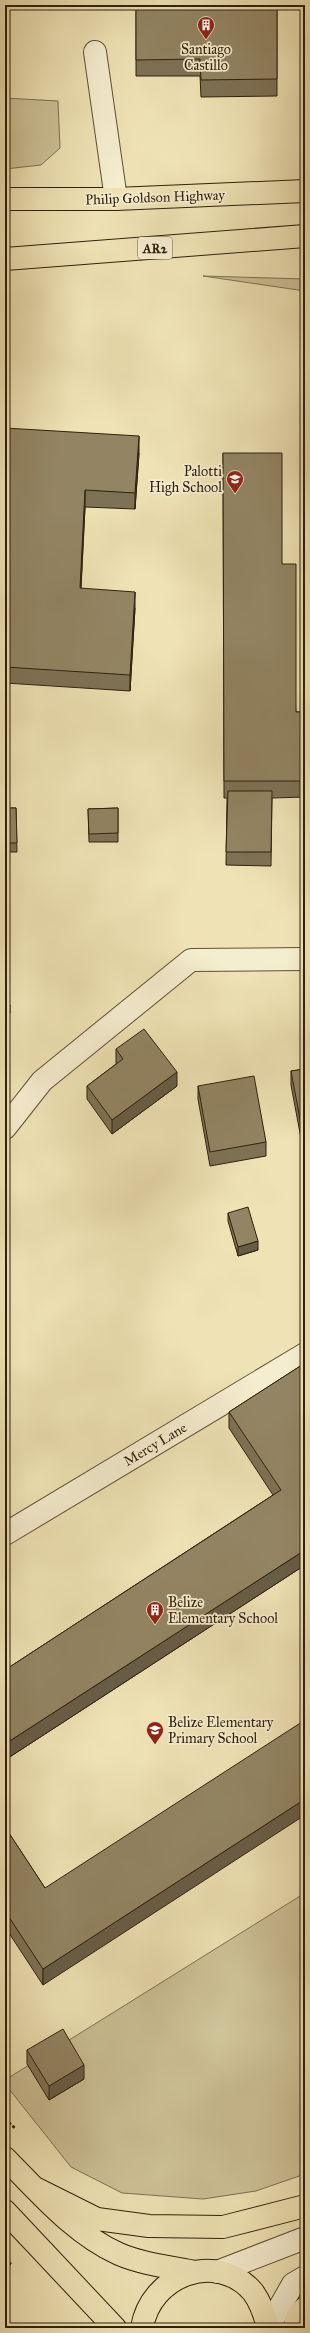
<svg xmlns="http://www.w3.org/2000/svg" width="310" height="2333" font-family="'IM FELL Great Primer',serif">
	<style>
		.grass { fill: #cec298; stroke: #7e7152 }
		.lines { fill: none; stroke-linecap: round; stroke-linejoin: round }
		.minor-casing { stroke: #5f5137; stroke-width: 24 }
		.major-casing { stroke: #2f200d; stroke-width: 24 }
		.path { stroke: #2f200d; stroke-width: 2.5; stroke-dasharray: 3 2; stroke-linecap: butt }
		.minor { stroke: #f5edcf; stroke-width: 22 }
		.major { stroke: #efe3b5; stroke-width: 22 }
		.wall { fill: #7e7256; stroke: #2f200d }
		.shaded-wall { fill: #675d46; stroke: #2f200d }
		.building { fill: #938564; stroke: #2f200d }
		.labels { text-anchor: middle; stroke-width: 3.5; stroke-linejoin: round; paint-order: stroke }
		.shield { fill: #f5edcf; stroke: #6a5e47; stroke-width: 1 }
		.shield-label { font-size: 13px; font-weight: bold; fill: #2f200d }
		.poi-label { font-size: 14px; fill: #2f200d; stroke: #f5edcf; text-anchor: start }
		.street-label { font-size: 14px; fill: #2f200d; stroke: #f5edcf }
	</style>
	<rect width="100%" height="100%" fill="#efe3b5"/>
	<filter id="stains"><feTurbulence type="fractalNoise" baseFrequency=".005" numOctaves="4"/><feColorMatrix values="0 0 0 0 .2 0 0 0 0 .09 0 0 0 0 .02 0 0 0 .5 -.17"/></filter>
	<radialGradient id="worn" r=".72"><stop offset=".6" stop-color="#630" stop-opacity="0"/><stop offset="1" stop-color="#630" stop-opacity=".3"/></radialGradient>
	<path class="grass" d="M 5,98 L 58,101 L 60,148 L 41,165 L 5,169 Z
		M 203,276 L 305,279 L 305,291 Z
		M 305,1893 L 305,2174 L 256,2191 L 203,2199 L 122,2193 L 71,2167 L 5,2084 L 5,2080 Z"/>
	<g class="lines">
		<defs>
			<path id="minor" d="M 95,52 L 116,199
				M 5,1128 L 42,1081 L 191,960 L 305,959
				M 5,1534 L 305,1354
				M 217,2272 L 305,2238
				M 268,2328 L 293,2284 L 305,2277"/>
			<path id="major" d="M 5,199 L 116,199 L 305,191
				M 5,259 L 305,236
				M 5,2158 C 39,2192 74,2234 119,2254 C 142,2264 170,2267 196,2272
				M 35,2188 L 97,2219 L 149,2226 L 223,2227 L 305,2206
				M 5,2211 L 115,2328
				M 142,2328 C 150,2275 217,2250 253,2292 C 261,2303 265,2315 268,2328
				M 294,2328 L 298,2315 L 305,2308"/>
		</defs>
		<use href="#minor" class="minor-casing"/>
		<use href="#major" class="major-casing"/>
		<path class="path" d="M 5,2119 L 16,2129
			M 5,2259 L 12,2265"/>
		<use href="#minor" class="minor"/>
		<use href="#major" class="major"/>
	</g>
	<path class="wall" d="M 136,5 L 277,5 L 277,96 L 201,97 L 200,76 L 136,76 Z
		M 5,428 L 139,453 L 135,509 L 85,507 L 81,588 L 135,608 L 130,691 L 5,683 Z
		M 223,453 L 282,564 L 296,712 L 305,712 L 305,797 L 272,798 L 271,866 L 226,865 L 227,798 L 224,798 Z
		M 5,808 L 16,808 L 17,852 L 5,852 Z
		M 118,808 L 118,842 L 89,842 L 88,809 Z
		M 116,1049 L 177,1086 L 112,1134 L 87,1099 L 87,1086 L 116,1064 Z
		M 305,1069 L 305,1148 L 303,1149 L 291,1085 L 291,1071 Z
		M 198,1086 L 266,1142 L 266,1156 L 210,1166 L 198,1099 Z
		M 228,1213 L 258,1250 L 238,1256 L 228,1221 Z
		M 305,1363 L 305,1565 L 5,1760 L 5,1670 L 273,1495 L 229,1428 L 229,1412 Z
		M 5,1827 L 45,1888 L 43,1985 L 5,1927 Z
		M 27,2050 L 84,2079 L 49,2100 L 27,2064 Z"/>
	<path class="shaded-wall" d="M 139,436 L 139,453 L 135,509 L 135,493 Z
		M 85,490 L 85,507 L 80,605 L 80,588 Z
		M 135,592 L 135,608 L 130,691 L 130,675 Z
		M 10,1005 L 10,1013 L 5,1021 L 5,1013 Z
		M 177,1072 L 177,1086 L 112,1134 L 112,1120 Z
		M 258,1241 L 258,1250 L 238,1256 L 238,1247 Z
		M 305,1550 L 305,1565 L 5,1760 L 5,1744 Z
		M 305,1799 L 305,1815 L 43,1985 L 43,1969 Z
		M 84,2065 L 84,2079 L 49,2100 L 49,2086 Z"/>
	<path class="building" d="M 136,5 L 277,5 L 277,79 L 201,80 L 200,59 L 136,60 Z
		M 5,428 L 139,436 L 135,493 L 85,490 L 80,588 L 135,592 L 130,675 L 5,667 Z
		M 223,453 L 282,453 L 282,564 L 296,564 L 296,712 L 305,712 L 305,781 L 224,781 Z
		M 228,791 L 272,791 L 271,852 L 226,852 Z
		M 5,808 L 16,808 L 17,843 L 5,843 Z
		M 118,808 L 118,833 L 89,834 L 88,809 Z
		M 5,1002 L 10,1005 L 5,1013 Z
		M 144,1029 L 177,1072 L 112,1120 L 87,1086 L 123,1059 L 116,1049 Z
		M 305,1069 L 305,1135 L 303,1135 L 291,1071 Z
		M 254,1076 L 266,1142 L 210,1152 L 198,1086 Z
		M 248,1207 L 258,1241 L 238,1247 L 228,1213 Z
		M 305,1363 L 305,1550 L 5,1744 L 5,1670 L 281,1490 L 229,1412 Z
		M 305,1720 L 305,1799 L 43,1969 L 5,1911 L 5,1827 L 45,1888 Z
		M 63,2029 L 84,2065 L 49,2086 L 27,2050 Z"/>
	<defs>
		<symbol id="building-pin" viewBox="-11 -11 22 30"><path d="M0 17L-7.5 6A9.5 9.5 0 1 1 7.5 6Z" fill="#8f2418" stroke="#f5edcf"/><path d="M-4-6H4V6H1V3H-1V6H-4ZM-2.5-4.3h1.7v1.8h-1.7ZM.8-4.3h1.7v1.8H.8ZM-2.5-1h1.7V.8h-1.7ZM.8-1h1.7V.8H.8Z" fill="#fff"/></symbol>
		<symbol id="school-pin" viewBox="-11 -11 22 30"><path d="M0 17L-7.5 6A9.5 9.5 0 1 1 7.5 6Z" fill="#8f2418" stroke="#f5edcf"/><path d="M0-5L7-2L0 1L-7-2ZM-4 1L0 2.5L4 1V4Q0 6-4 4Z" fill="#fff"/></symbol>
	</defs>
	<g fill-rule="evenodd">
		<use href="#building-pin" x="196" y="15" width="20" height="27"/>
		<use href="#school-pin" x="225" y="469" width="20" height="27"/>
		<use href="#building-pin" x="145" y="1600" width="20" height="27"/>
		<use href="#school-pin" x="145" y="1720" width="20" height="27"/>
	</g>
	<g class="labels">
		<rect class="shield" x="138" y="237" width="34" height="22" rx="3"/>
		<g class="shield-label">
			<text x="155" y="253">AR2</text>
		</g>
		<g class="poi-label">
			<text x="206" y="54" text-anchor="middle">Santiago<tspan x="206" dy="16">Castillo</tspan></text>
			<text x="222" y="476" text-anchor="end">Palotti<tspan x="222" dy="16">High School</tspan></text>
			<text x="168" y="1607">Belize<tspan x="168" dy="16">Elementary School</tspan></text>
			<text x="168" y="1727">Belize Elementary<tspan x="168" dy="16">Primary School</tspan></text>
		</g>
		<g class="street-label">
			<text transform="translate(155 197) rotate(-2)" y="5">Philip Goldson Highway</text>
			<text transform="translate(155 1444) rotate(-31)" y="5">Mercy Lane</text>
		</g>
	</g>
	<rect width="310" height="2333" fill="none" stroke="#efe3b5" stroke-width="20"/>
	<rect x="6" y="6" width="298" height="2321" fill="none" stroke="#2f200d" stroke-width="2"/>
	<rect x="10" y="10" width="290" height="2313" fill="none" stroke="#2f200d"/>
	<rect width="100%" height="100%" filter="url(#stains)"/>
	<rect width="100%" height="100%" fill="url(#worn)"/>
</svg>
